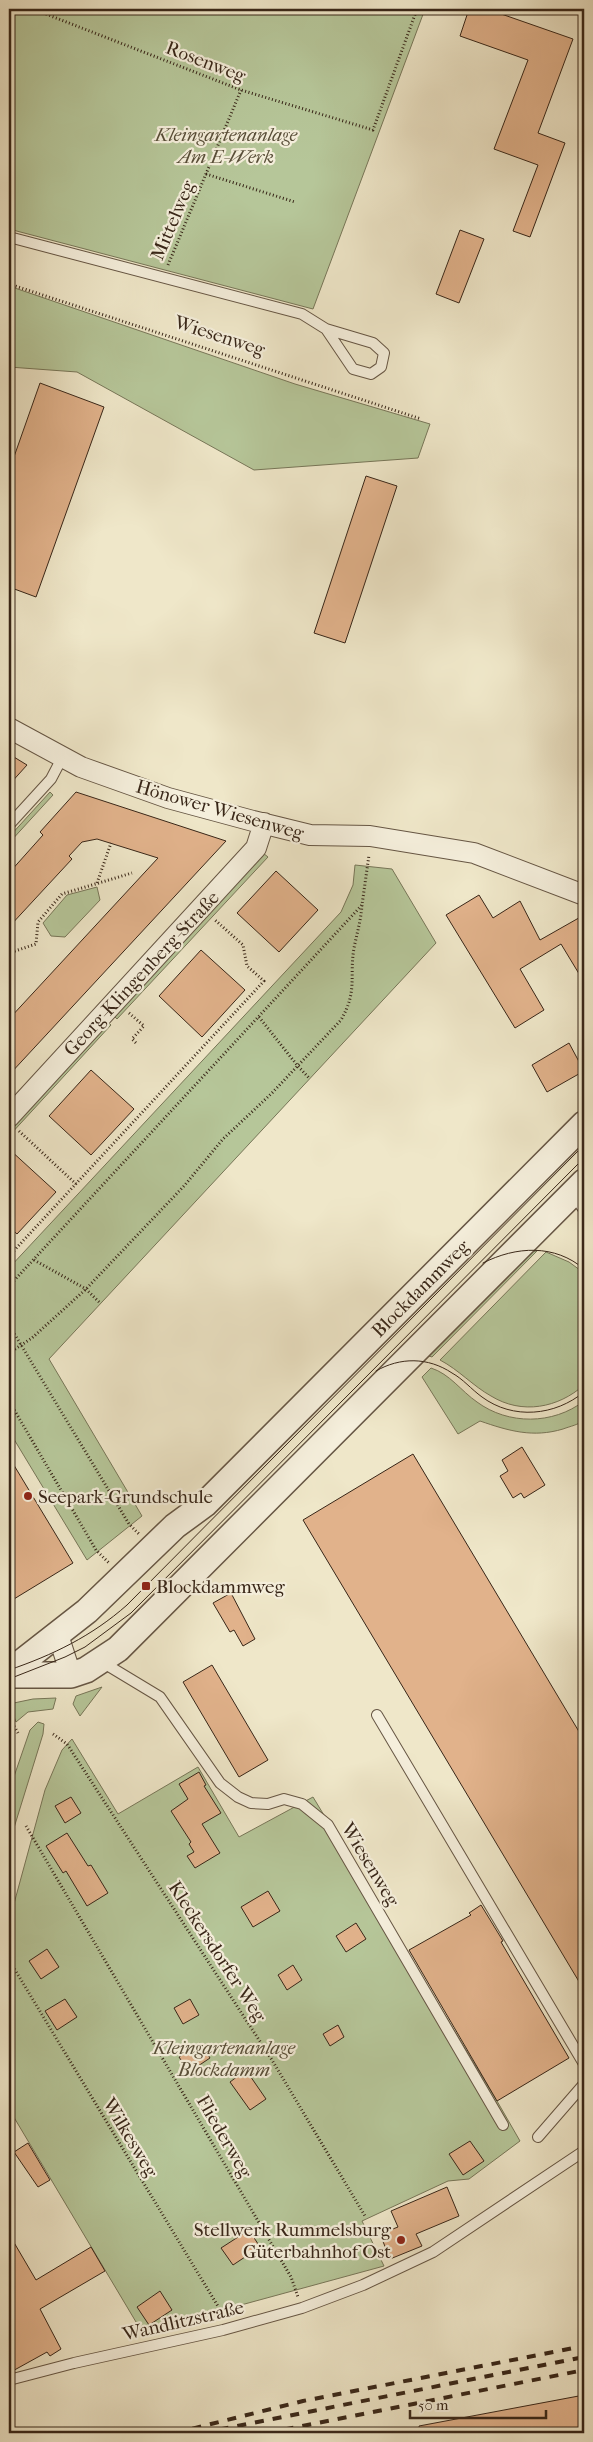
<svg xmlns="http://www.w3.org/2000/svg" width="593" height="2442" font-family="'IM FELL French Canon',serif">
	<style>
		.green { fill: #b6c699; stroke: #777658 }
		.building { fill: #e1b28b; stroke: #382618 }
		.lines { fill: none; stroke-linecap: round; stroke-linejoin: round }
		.service-casing { stroke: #665644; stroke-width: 12 }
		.minor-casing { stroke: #665644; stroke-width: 22 }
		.tertiary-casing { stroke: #665644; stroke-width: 28 }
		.path { stroke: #382618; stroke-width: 3; stroke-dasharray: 1 2.5; stroke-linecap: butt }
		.service { stroke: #f5efdc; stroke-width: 10 }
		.minor { stroke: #f5efdc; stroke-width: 20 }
		.tertiary { stroke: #f5efdc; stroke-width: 25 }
		.tram { stroke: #382618; stroke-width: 1 }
		.rail { stroke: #382618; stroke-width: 4; stroke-dasharray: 9 9; stroke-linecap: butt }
		.poi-dot { fill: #8f2418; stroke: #f5efdc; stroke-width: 2 }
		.labels { text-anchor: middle; stroke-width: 4.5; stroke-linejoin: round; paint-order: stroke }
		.street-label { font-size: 19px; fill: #382618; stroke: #f5efdc }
		.park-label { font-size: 19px; font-style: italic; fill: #584e38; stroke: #f5efdc }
		.poi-label { font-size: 19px; fill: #382618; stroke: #f5efdc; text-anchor: start }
	</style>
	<rect width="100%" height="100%" fill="#efe7c9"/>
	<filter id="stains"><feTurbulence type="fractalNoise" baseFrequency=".004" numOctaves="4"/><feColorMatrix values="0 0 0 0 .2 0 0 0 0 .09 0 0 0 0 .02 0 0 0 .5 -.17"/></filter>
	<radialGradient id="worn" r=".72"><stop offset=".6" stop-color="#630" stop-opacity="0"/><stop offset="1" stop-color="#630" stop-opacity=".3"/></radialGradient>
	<path class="green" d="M 9,9 L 425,9 L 313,309 L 9,229 Z
		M 9,286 L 295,384 L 430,424 L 418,458 L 254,470 L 77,372 L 9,367 Z
		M 50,792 L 53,795 L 9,843 L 9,837 Z
		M 263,853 L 268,857 L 117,1019 L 113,1015 Z
		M 355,865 L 392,869 L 436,943 L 49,1359 L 142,1516 L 87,1560 L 9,1431 L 9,1268 L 341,912 L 353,885 Z
		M 97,887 L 100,900 L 65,937 L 51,936 L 43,923 L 67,895 Z
		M 107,1021 L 111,1025 L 9,1136 L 9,1127 Z
		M 537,1251 L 432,1357 L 426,1355 L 529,1252 Z
		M 546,1252 L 569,1262 L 584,1273 L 584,1385 C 558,1408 522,1415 491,1396 C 473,1386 459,1370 440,1360 Z
		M 431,1368 C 450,1374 461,1391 477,1402 C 508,1425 553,1425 584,1401 L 584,1420 C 578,1425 571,1426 563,1429 C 533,1438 509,1431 480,1421 L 458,1434 L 422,1377 Z
		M 102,1687 L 80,1716 L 73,1704 L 76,1696 Z
		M 56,1698 L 53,1709 L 28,1712 L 16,1722 L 9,1704 L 33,1699 Z
		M 38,1722 L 44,1724 L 43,1734 L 9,1844 L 9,1791 L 30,1730 Z
		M 72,1739 L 118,1814 L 198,1767 L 239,1837 L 313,1797 L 497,2101 L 520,2141 L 469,2179 L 448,2181 L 362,2221 L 384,2266 L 142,2332 L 9,2109 L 9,1922 L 45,1790 L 62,1750 Z"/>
	<path class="building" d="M 469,9 L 487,9 L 573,39 L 538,133 L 565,143 L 530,237 L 513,231 L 538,165 L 494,149 L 528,60 L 460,36 Z
		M 460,230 L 484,239 L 459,303 L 436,294 Z
		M 40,383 L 104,407 L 36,597 L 9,587 L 9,471 Z
		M 366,476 L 397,486 L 345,643 L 314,633 Z
		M 9,754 L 27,765 L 9,785 Z
		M 76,792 L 226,841 L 9,1075 L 9,1019 L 158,858 L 97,839 L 82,842 L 69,856 L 72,859 L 9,927 L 9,873 L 43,835 L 40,832 Z
		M 276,871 L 318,910 L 279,952 L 237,913 Z
		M 479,895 L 493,918 L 520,901 L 540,940 L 584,915 L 584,982 L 561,944 L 520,969 L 544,1010 L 515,1028 L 446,915 Z
		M 201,950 L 245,990 L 202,1037 L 159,996 Z
		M 569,1043 L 584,1071 L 547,1092 L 532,1065 Z
		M 91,1070 L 134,1109 L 91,1155 L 49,1116 Z
		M 9,1149 L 56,1192 L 17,1234 L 9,1227 Z
		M 522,1447 L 545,1485 L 524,1498 L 521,1493 L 513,1498 L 500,1476 L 508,1471 L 502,1460 Z
		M 413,1454 L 584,1740 L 584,1990 L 303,1520 Z
		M 9,1457 L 73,1563 L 9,1602 Z
		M 231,1593 L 255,1639 L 243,1646 L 234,1630 L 230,1632 L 213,1603 Z
		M 212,1665 L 268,1760 L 239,1777 L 183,1682 Z
		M 199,1772 L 206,1785 L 204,1786 L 221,1813 L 202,1824 L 220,1853 L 195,1868 L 187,1856 L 194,1852 L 189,1844 L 191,1842 L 171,1811 L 188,1799 L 179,1784 Z
		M 71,1797 L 81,1813 L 65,1823 L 55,1806 Z
		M 67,1833 L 88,1866 L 91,1865 L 108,1893 L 87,1906 L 66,1871 L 63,1873 L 46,1846 Z
		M 268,1891 L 280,1911 L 253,1927 L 241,1907 Z
		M 481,1905 L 503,1941 L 501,1942 L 569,2058 L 497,2101 L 409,1950 L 471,1915 L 469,1913 Z
		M 356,1923 L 366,1939 L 346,1952 L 336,1936 Z
		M 47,1949 L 59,1967 L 41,1979 L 29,1961 Z
		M 293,1965 L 302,1980 L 287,1990 L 278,1975 Z
		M 65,1999 L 77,2017 L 57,2030 L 45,2011 Z
		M 190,1999 L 199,2015 L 183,2024 L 174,2008 Z
		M 338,2025 L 344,2037 L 330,2046 L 323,2034 Z
		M 200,2043 L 210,2058 L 189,2072 L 179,2057 Z
		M 246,2070 L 266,2099 L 250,2110 L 230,2082 Z
		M 470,2141 L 484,2161 L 463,2175 L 449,2154 Z
		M 28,2143 L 50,2180 L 38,2187 L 14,2152 Z
		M 447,2187 L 459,2216 L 416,2234 L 422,2246 L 390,2259 L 380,2234 L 398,2227 L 391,2211 Z
		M 249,2230 L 260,2247 L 233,2265 L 221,2248 Z
		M 9,2234 L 36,2280 L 91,2247 L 105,2271 L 40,2309 L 61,2349 L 50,2356 L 47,2352 L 9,2373 Z
		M 160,2291 L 172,2310 L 149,2325 L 137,2307 Z
		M 584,2395 L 584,2433 L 420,2433 L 419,2426 Z"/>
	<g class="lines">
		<defs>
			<path id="service" d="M 9,237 L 302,314 L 326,329 L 373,343 L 384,353 L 381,367 L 371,374 L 353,369 L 326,329
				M 9,825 L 51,779 L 62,758
				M 573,1194 L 584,1210
				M 102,1662 L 160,1697 L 220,1783 L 238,1797 L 251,1803 L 268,1804 L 284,1799 L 302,1804 L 328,1825 L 503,2125
				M 377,1715 L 584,2064
				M 538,2137 L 584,2084
				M 9,2380 L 74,2363 L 223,2330 L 302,2308 L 363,2285 L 433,2252 L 584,2151"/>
			<path id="minor" d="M 9,728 L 81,767 L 168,798 L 253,821 L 310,835 L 370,836 L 474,853 L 584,895
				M 9,1117 L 256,848 L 264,823
				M 58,1635 L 71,1675"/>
			<path id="tertiary" d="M 9,1672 L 87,1611 L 175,1526 L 205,1504 L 584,1124
				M 9,1675 L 71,1675 L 86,1670 L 118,1649 L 584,1182"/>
		</defs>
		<use href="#service" class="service-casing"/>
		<use href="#minor" class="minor-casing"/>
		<use href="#tertiary" class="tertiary-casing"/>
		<path class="path" d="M 33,9 L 241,90 L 373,130 L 417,9
			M 206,174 L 295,202
			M 168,265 L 241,90
			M 9,284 L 421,419
			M 97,883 L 111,843
			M 9,955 L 12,952 L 36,944 L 38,922 L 62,894 L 132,873
			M 129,1013 L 144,1026 L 132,1039 L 136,1043
			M 259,1017 L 297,1065 L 309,1078
			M 19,1131 L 76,1184
			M 9,1256 L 264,981 L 247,966 L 243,945 L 215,920
			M 34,1260 L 86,1289 L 100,1303
			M 9,1286 L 362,905 L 369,855
			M 9,1325 L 129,1524 L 139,1534
			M 9,1353 L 32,1338 L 86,1289 L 184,1186 L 223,1139 L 272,1093 L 341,1020 C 358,990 349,978 354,948 C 357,933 361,920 362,905
			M 9,1401 L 96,1550 L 109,1563
			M 9,1717 L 18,1733
			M 53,1734 L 67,1744 L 272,2060 L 365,2216
			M 26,1826 L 291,2277 L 298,2297
			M 9,1960 L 222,2313 L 222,2318"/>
		<use href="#service" class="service"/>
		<use href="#minor" class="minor"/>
		<use href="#tertiary" class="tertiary"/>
		<path class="tram" d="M 483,1263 C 516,1246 555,1244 584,1269
			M 376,1371 C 400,1357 428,1357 452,1373 C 463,1379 471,1389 482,1397 C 513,1420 555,1416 584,1392
			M 9,1670 C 53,1655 92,1636 127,1605 L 584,1145
			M 9,1679 L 65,1657 L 85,1647 L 131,1613 L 584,1158"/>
		<path class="rail" d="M 175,2433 L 303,2401 L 584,2346
			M 202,2433 L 584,2357
			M 267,2433 L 584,2370"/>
	</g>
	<g class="poi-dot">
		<circle cx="28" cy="1496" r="5"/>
		<rect x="141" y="1581" width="10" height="10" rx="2.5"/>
		<circle cx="401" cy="2240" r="5"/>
	</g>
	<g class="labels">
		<g class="street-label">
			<text transform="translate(206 61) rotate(21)" y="7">Rosenweg</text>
			<text transform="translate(172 220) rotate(-67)" y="7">Mittelweg</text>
			<text transform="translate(220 335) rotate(18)" y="7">Wiesenweg</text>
			<text transform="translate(220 809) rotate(16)" y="7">Hönower Wiesenweg</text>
			<text transform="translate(141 973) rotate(-47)" y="7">Georg-Klingenberg-Straße</text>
			<text transform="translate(420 1288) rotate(-45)" y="7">Blockdammweg</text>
			<text transform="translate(371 1864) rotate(59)" y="7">Wiesenweg</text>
			<text transform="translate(218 1951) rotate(57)" y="7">Kleckersdorfer Weg</text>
			<text transform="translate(225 2136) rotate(60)" y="7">Fliederweg</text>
			<text transform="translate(131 2137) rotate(59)" y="7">Wilkesweg</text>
			<text transform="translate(183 2320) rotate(-13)" y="7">Wandlitzstraße</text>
		</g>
		<g class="park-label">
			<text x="226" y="141">Kleingartenanlage<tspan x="226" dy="22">Am E-Werk</tspan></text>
			<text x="224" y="2054">Kleingartenanlage<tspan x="224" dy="22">Blockdamm</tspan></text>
		</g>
		<g class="poi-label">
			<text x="38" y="1503">Seepark-Grundschule</text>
			<text x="156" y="1593">Blockdammweg</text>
			<text x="391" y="2236" text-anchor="end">Stellwerk Rummelsburg<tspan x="391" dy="22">Güterbahnhof Ost</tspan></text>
		</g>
	</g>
	<rect width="593" height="2442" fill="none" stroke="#efe7c9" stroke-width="30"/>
	<rect x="10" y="10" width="573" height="2422" fill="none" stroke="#382618" stroke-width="2.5"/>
	<rect x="15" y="15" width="563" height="2412" fill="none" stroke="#382618"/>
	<path d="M410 2410v8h136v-8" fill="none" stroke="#382618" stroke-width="2.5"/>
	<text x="418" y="2410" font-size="15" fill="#382618" stroke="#f5efdc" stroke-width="4" paint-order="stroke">50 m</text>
	<rect width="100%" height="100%" filter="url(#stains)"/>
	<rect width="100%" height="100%" fill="url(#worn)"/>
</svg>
